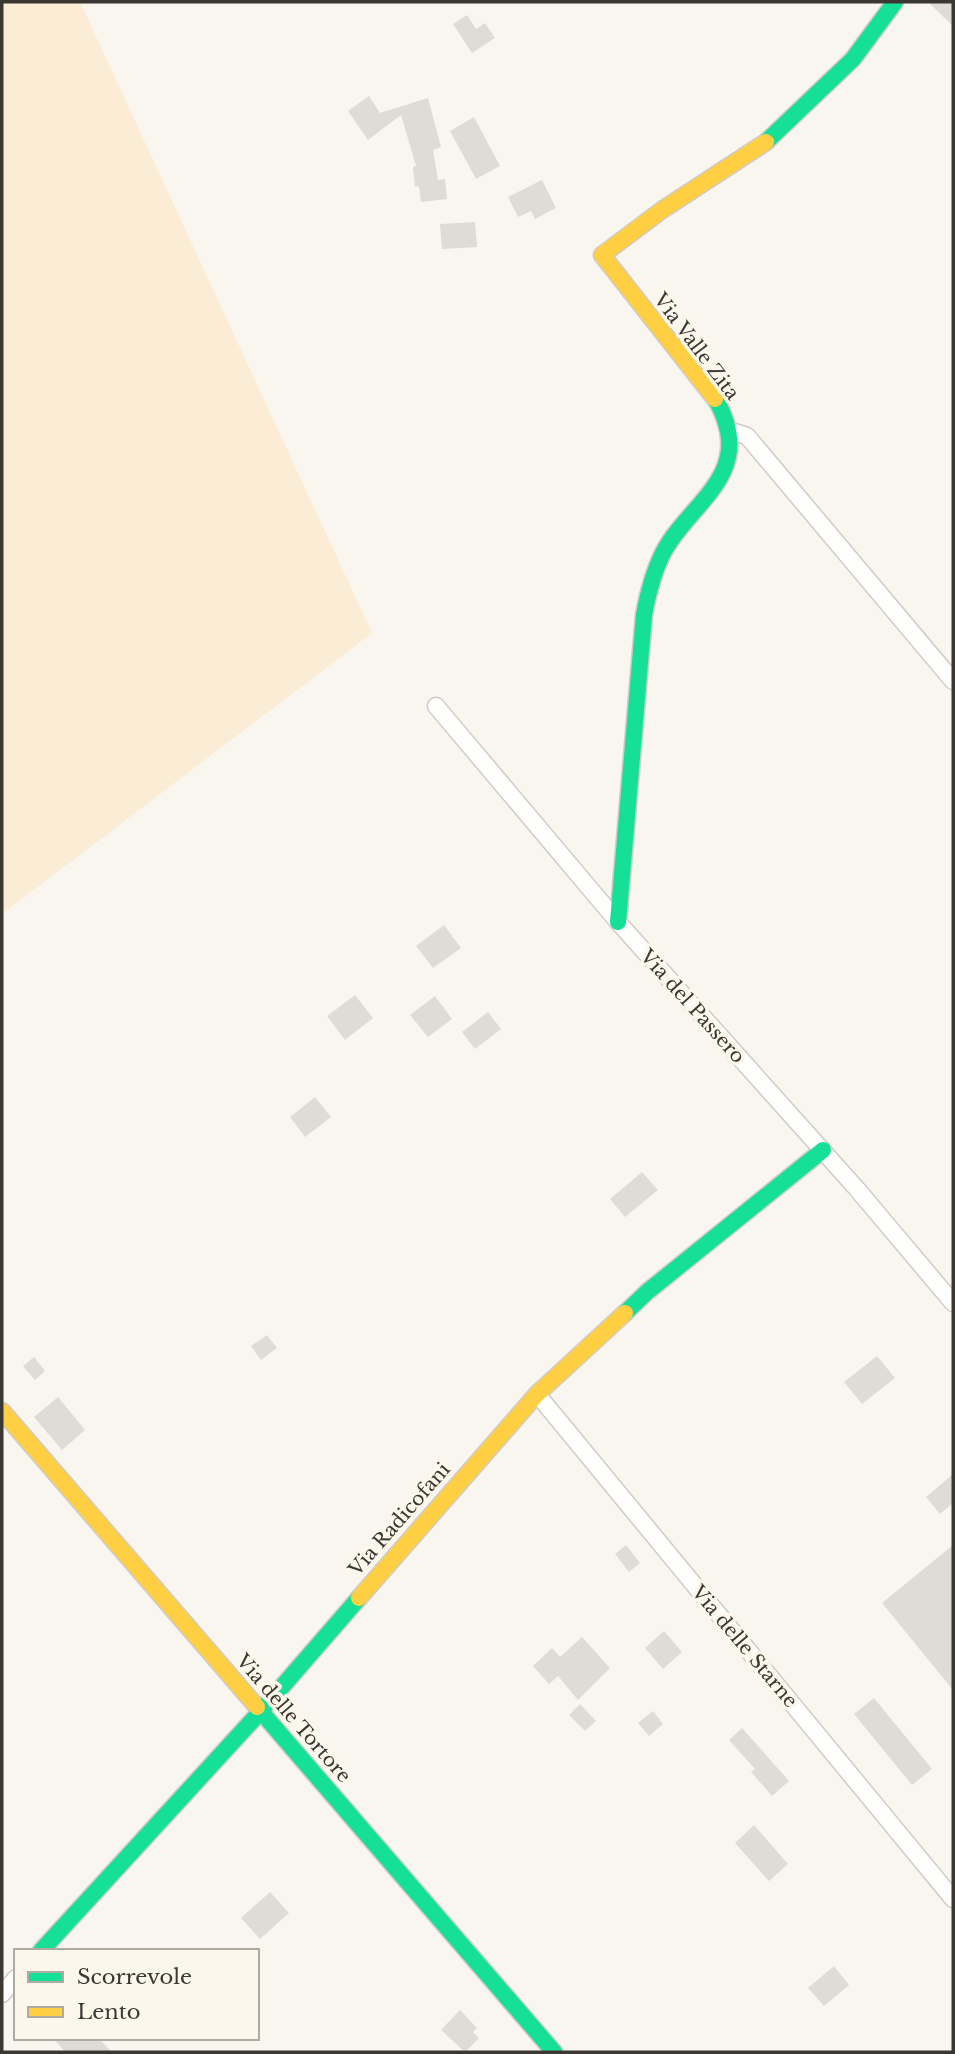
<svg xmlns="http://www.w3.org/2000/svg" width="955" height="2054" font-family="'Libre Baskerville',serif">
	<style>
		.green { fill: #fbecd5 }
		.building { fill: #dfdcd8 }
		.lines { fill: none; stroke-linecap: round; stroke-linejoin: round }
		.street-casing { stroke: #cfccc8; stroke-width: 19 }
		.fast-casing { stroke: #cfccc8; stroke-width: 19 }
		.slow-casing { stroke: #cfccc8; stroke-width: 19 }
		.street { stroke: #fefefd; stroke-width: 16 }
		.fast { stroke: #16e098; stroke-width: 16 }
		.slow { stroke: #ffcf43; stroke-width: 16 }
		.labels { text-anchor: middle; stroke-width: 7; stroke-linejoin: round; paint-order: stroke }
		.street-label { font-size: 19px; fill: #3b3834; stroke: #fdf6eb }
	</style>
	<rect width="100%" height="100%" fill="#f9f5ef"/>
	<path class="green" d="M 2,2 L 80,2 L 372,633 L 2,914 Z"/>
	<path class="building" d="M 928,2 L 953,2 L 953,26 Z
		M 467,15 L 476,29 L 485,23 L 495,38 L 472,53 L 453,24 Z
		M 369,96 L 380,113 L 428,98 L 441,147 L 433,150 L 438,180 L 445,179 L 447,199 L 421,202 L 419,186 L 415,187 L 413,167 L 416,166 L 401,115 L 368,140 L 348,111 Z
		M 474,117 L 500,166 L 476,179 L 450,131 Z
		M 542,180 L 556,208 L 535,219 L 531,211 L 518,217 L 508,197 Z
		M 475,222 L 477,247 L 442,249 L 440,224 Z
		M 444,925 L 461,948 L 433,968 L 416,946 Z
		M 355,995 L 373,1018 L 345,1040 L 327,1016 Z
		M 435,996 L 452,1019 L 428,1037 L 410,1015 Z
		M 488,1012 L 501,1029 L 475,1049 L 462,1032 Z
		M 315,1097 L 331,1117 L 305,1137 L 290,1117 Z
		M 642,1172 L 658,1190 L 625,1217 L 610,1199 Z
		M 267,1335 L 277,1348 L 261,1360 L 251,1346 Z
		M 877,1356 L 895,1378 L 862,1404 L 844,1382 Z
		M 34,1357 L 45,1371 L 35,1380 L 23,1366 Z
		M 58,1397 L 85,1430 L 62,1450 L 34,1417 Z
		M 953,1474 L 953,1503 L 940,1514 L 926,1497 Z
		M 626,1545 L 640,1563 L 629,1572 L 615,1554 Z
		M 953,1545 L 953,1690 L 882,1603 Z
		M 664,1631 L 682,1652 L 663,1669 L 645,1648 Z
		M 582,1637 L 610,1668 L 578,1700 L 558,1676 L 549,1684 L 533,1666 L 552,1648 L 560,1657 Z
		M 874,1698 L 932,1769 L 912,1785 L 854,1714 Z
		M 580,1704 L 596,1721 L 585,1731 L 569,1715 Z
		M 653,1711 L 663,1724 L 649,1736 L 638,1723 Z
		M 742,1728 L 789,1781 L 772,1796 L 751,1772 L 755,1769 L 729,1740 Z
		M 754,1825 L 788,1864 L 769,1881 L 735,1843 Z
		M 270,1892 L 289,1913 L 260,1939 L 241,1918 Z
		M 834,1966 L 849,1985 L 824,2006 L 808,1988 Z
		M 460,2010 L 477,2028 L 473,2032 L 479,2038 L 465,2052 L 441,2030 Z
		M 53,2038 L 99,2038 L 111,2052 L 65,2052 Z"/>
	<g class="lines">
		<defs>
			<path id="street" d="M 729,430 L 747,436 L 953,681
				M 436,706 L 618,922 L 857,1189 L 953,1303
				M 537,1394 L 953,1899
				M 2,1994 L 16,1978"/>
			<path id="fast" d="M 766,142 L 853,59 L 895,2
				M 618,922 L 644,615 C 648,593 653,573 663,553 C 686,508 744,480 726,423 C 723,414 721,407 715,399
				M 625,1313 L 647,1292 L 823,1150
				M 257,1707 L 554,2052
				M 41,1951 L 261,1711 L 359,1598"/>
			<path id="slow" d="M 715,399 L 602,255 L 662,210 L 766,142
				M 2,1411 L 257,1707
				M 359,1598 L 537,1394 L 625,1313"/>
		</defs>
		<use href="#street" class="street-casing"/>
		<use href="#fast" class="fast-casing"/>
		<use href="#slow" class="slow-casing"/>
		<use href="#street" class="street"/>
		<use href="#fast" class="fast"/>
		<use href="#slow" class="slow"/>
	</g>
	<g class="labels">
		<g class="street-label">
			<text transform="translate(697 346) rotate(53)" y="7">Via Valle Zita</text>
			<text transform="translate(693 1006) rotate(48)" y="7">Via del Passero</text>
			<text transform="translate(399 1519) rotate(-49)" y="7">Via Radicofani</text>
			<text transform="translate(745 1646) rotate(50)" y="7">Via delle Starne</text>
			<text transform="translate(294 1718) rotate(49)" y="7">Via delle Tortore</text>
		</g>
	</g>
	<rect width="955" height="2054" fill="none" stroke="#3b3834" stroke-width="7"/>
	<rect x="14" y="1949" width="245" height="91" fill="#fdf6eb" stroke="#afaaa2" stroke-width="2"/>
	<rect x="28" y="1972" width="35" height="10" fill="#16e098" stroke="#afaaa2" stroke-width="2"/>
	<text x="77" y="1984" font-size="21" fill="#3b3834">Scorrevole</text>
	<rect x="28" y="2007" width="35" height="10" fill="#ffcf43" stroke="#afaaa2" stroke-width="2"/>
	<text x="77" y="2019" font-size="21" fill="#3b3834">Lento</text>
</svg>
